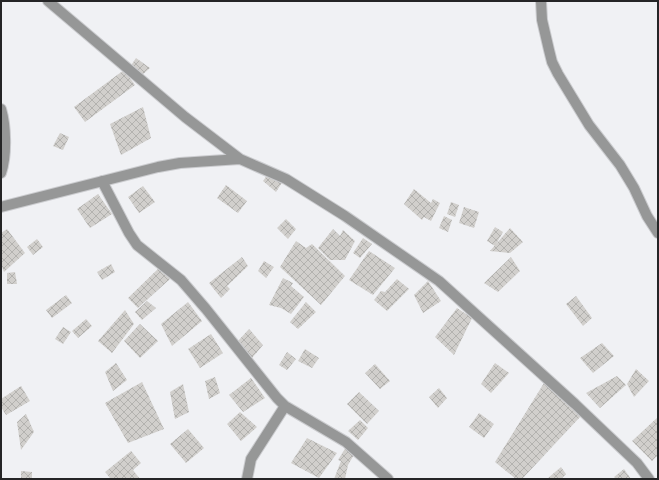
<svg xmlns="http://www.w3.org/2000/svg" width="659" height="480" font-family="'PT Sans Narrow',sans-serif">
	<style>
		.building { fill: url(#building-cross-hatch) }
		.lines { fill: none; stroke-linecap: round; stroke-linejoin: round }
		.minor-casing { stroke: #cbcccf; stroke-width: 12 }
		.minor { stroke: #969797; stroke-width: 10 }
	</style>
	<defs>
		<pattern id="building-cross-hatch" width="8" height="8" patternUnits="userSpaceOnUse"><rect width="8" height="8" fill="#d1cfcc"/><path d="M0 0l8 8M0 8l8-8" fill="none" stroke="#b3b2af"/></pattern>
	</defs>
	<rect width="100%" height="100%" fill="#f0f1f4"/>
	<path class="building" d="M 136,58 L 150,68 L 141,76 L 130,67 Z
		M 124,70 L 135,85 L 85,122 L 74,107 Z
		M 143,107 L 151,138 L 121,155 L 110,124 Z
		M 60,133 L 69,137 L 63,150 L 53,146 Z
		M 268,174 L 283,181 L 276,192 L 263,181 Z
		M 226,185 L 247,201 L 238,213 L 217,198 Z
		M 143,186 L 155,202 L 139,213 L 128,197 Z
		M 414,189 L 431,203 L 433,199 L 440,203 L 431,221 L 424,217 L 422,220 L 404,204 Z
		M 98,194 L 112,214 L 90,228 L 77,209 Z
		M 451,202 L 459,205 L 455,217 L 447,214 Z
		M 464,207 L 479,212 L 474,228 L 459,223 Z
		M 444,216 L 452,220 L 448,232 L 439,228 Z
		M 286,219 L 296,229 L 288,239 L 277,228 Z
		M 495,227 L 503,232 L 495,246 L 487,241 Z
		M 510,228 L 523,242 L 510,253 L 490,251 Z
		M 7,229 L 25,253 L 4,272 L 1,265 L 1,233 Z
		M 333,229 L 340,236 L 343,230 L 355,241 L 345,260 L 330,260 L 318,248 Z
		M 363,238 L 372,244 L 360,258 L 353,253 Z
		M 37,239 L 43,247 L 33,255 L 27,247 Z
		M 296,241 L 306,248 L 312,244 L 345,276 L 321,305 L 280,267 Z
		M 369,251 L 395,268 L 373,295 L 349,280 Z
		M 242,257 L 248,266 L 227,286 L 230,289 L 221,298 L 209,283 Z
		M 511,257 L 520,271 L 498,292 L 484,283 Z
		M 264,261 L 274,267 L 266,278 L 258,271 Z
		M 111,264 L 115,272 L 102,280 L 97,272 Z
		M 160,267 L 170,279 L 138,308 L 128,298 Z
		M 15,272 L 17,284 L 7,284 L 7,273 Z
		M 283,278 L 293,283 L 291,286 L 304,297 L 291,314 L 281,308 L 269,305 Z
		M 397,279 L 409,289 L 387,311 L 374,300 L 381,291 L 385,292 Z
		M 428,281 L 441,301 L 423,313 L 414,295 Z
		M 66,295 L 72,303 L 52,318 L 46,310 Z
		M 576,296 L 592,318 L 583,326 L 566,304 Z
		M 147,301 L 156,308 L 142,320 L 135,312 Z
		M 188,302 L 202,321 L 172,346 L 161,324 Z
		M 306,302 L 316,312 L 298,329 L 290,322 Z
		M 457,308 L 472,318 L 454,355 L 435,337 Z
		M 125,310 L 134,324 L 112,353 L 98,341 Z
		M 86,319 L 92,326 L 78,338 L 72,331 Z
		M 140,324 L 158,341 L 140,358 L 124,341 Z
		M 63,327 L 71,332 L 63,344 L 55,339 Z
		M 249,329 L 263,345 L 252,358 L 238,341 Z
		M 211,334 L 223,353 L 200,368 L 188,349 Z
		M 602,343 L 614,356 L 593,373 L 580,358 Z
		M 305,349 L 319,358 L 312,368 L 298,361 Z
		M 287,352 L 296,359 L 287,370 L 279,365 Z
		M 116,363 L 127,380 L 113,391 L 105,372 Z
		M 495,363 L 509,373 L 491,393 L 481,384 Z
		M 375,364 L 390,381 L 380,389 L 365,373 Z
		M 636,369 L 649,381 L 634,397 L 627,384 Z
		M 617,376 L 626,385 L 600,408 L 586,393 Z
		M 215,377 L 220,393 L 209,399 L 205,381 Z
		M 251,378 L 265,398 L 243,412 L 229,395 Z
		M 142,382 L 164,429 L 128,443 L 105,403 Z
		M 544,383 L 581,416 L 522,479 L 516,479 L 495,462 Z
		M 183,384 L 189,412 L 175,419 L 170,392 Z
		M 21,386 L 30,401 L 6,415 L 1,407 L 1,399 Z
		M 439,388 L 447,398 L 438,408 L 429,397 Z
		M 359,392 L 379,411 L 367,424 L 347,404 Z
		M 240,412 L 257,427 L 241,441 L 227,424 Z
		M 479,413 L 494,424 L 484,438 L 469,427 Z
		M 26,414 L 34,432 L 21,450 L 17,422 Z
		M 658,417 L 658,455 L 652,461 L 632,441 Z
		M 360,420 L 368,428 L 358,440 L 348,431 Z
		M 188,429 L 204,448 L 186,463 L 170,444 Z
		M 307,438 L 337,453 L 319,478 L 291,463 Z
		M 346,447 L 355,453 L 348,465 L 345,479 L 334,479 L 341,461 L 338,460 Z
		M 131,451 L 141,463 L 133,470 L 140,479 L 111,479 L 105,472 Z
		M 561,467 L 566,474 L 561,479 L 549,479 L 548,478 Z
		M 624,469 L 631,479 L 616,479 L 614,477 Z
		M 21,471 L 32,472 L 32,479 L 21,479 Z"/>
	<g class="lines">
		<defs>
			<path id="minor" d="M 48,1 L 185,117 L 240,159 L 286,179 L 345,216 L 439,281 L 575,404 L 637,463 L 649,479
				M 541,1 L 542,20 L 549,50 L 552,62 L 558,74 L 589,125 L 620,165 L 634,188 L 647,216 L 658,233
				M 1,109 C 6,126 7,155 1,173
				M 102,181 L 129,233 L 137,245 L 181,280 L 206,309 L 277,398 L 285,406 L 346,442 L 388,479
				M 1,207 L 158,167 L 180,163 L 240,159
				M 247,479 L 251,459 L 285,406"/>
		</defs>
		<use href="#minor" class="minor-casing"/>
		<use href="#minor" class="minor"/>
	</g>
	<rect width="659" height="480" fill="none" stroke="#252526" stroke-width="4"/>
</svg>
